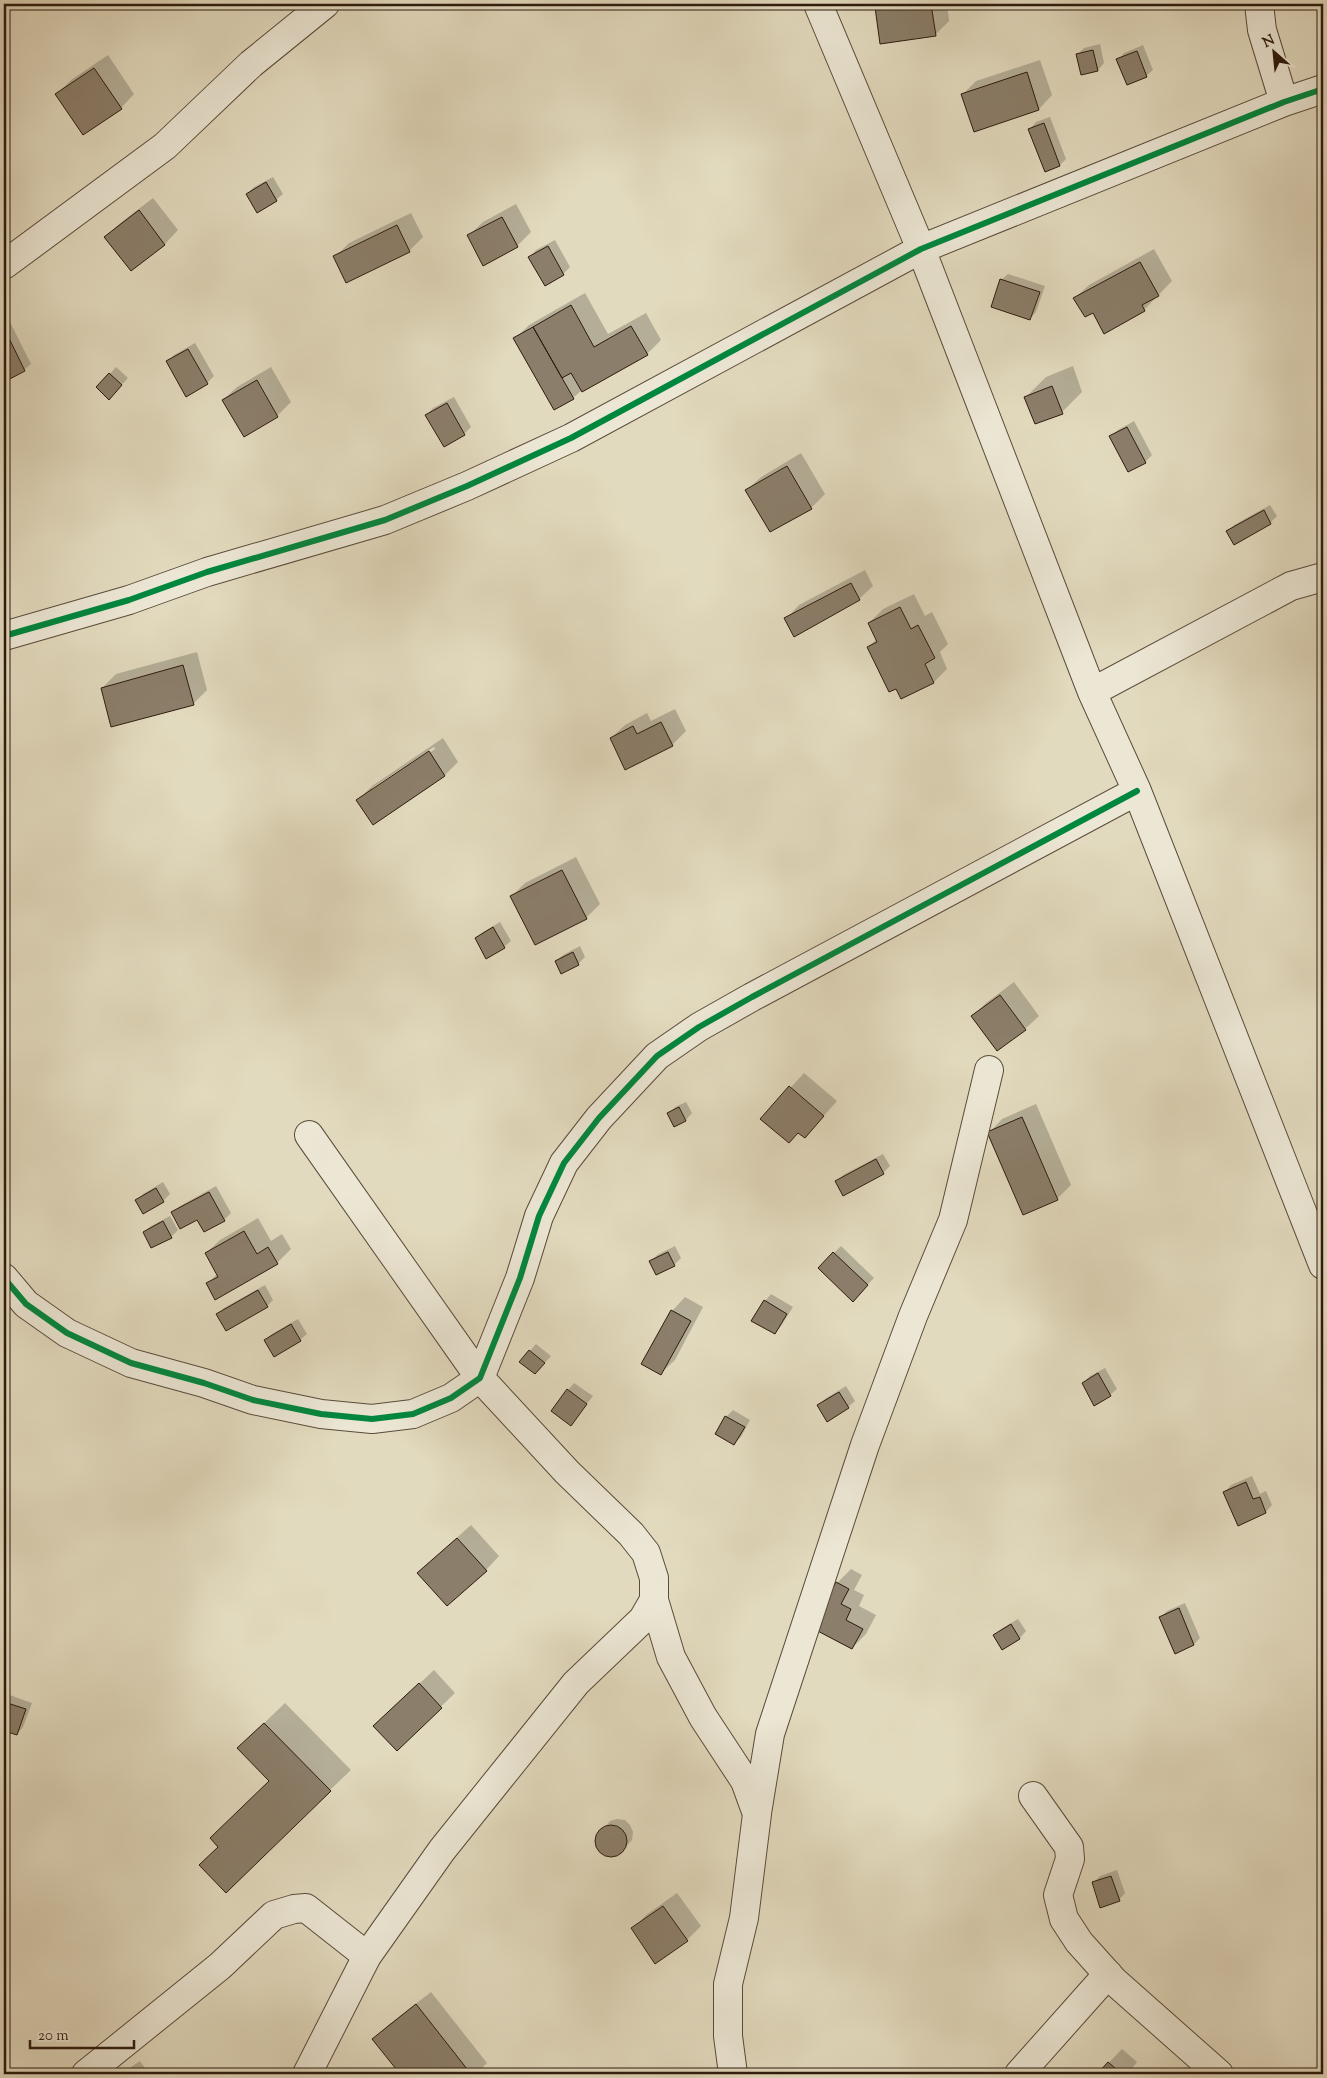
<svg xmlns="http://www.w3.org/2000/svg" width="1327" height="2078" font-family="'Sorts Mill Goudy',serif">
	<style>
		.shadow { fill: #0003; fill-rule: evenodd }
		.building { fill: #8b7e6a; stroke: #2d1b0e }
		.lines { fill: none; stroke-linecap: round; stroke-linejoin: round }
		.minor-casing { stroke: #5a4b3a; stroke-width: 30 }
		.minor { stroke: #ece7d5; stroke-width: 28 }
		.cycleway-casing { stroke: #ece7d5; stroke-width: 9 }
		.cycleway { stroke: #00873e; stroke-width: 6 }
	</style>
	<rect width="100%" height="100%" fill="#e2dabe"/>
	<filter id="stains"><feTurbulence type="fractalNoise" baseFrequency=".004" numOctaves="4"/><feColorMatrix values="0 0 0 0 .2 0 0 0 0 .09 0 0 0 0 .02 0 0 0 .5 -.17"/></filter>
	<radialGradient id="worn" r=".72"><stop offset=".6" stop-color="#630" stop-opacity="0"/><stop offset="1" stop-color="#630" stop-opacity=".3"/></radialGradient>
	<path class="shadow" d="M 880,4 L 947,4 L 949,21 L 936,34 L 876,8 Z
		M 1100,44 L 1104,63 L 1098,70 L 1082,74 L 1077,55 L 1084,48 Z
		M 1143,45 L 1153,70 L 1146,76 L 1118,60 L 1124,53 Z
		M 108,55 L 134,94 L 121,108 L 57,94 L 71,80 Z
		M 1040,60 L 1052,95 L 1039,109 L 962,95 L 976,81 Z
		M 1050,117 L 1066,159 L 1060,165 L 1030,129 L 1036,122 Z
		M 273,177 L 283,194 L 276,200 L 247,194 L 254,187 Z
		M 153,198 L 178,230 L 165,244 L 132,270 L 106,237 L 119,224 Z
		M 516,204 L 531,232 L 517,246 L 469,235 L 483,222 Z
		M 411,213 L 423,237 L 409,251 L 335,257 L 349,243 Z
		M 555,240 L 570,267 L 563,274 L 545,284 L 530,257 L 536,250 Z
		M 1154,249 L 1172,281 L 1144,310 L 1093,311 L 1075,298 L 1089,285 Z
		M 1008,274 L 1045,286 L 1036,312 L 1030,319 L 1001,280 Z
		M 585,293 L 608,334 L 646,313 L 661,340 L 647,354 L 582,390 L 573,398 L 515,339 L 529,325 Z
		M 8,318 L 31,364 L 24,370 L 5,380 L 4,324 L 8,322 L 7,320 L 4,320 Z
		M 195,343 L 214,376 L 207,383 L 168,361 L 174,355 Z
		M 1073,366 L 1082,392 L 1062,412 L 1026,397 L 1046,377 Z
		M 116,367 L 128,378 L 116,391 L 110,374 Z
		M 271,367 L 291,402 L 277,416 L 223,400 L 237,387 Z
		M 454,397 L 471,427 L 464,434 L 427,415 L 433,408 Z
		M 1134,421 L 1152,455 L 1145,462 L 1111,436 L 1118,430 Z
		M 801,453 L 825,494 L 811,508 L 747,490 L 761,477 Z
		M 1270,505 L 1277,516 L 1270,523 L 1228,532 L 1234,525 Z
		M 865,570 L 873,586 L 859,599 L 786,619 L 799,605 Z
		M 914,594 L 925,616 L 932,612 L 948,644 L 940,652 L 947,669 L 934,682 L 902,698 L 868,647 L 877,639 L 869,623 L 883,609 Z
		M 197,652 L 207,690 L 193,704 L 102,688 L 116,674 Z
		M 675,709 L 686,731 L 672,745 L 611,738 L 625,725 L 647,713 L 651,721 Z
		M 443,738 L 458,762 L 445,775 L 373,823 L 358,800 L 372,786 ZM 434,747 L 435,749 L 372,791 L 372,788 Z
		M 576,857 L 600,904 L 586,918 L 536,944 L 512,896 L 525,883 Z
		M 500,922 L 511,941 L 504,947 L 476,938 L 483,932 Z
		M 580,946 L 585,957 L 578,964 L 562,972 L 556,961 L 563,955 Z
		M 1014,982 L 1039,1016 L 1025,1029 L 973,1016 L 986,1003 Z
		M 804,1073 L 837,1101 L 805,1137 L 799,1132 L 762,1119 Z
		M 686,1102 L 692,1113 L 686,1120 L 675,1125 L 669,1114 L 675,1107 Z
		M 1036,1104 L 1071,1185 L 1057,1199 L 1024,1213 L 989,1133 L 1002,1119 Z
		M 883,1154 L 890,1166 L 883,1173 L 837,1182 L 843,1175 Z
		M 163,1182 L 170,1194 L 163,1201 L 137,1201 L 143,1194 Z
		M 216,1186 L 231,1213 L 224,1220 L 205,1230 L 198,1218 L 173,1212 L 180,1206 Z
		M 170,1216 L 178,1230 L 171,1237 L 144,1232 L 151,1226 Z
		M 258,1218 L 271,1241 L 282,1234 L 291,1249 L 277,1263 L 208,1283 L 217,1274 L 206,1253 L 220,1240 Z
		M 675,1246 L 681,1258 L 674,1265 L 657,1274 L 651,1262 L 657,1255 Z
		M 841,1246 L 874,1278 L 853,1300 L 819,1268 Z
		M 265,1285 L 273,1300 L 267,1306 L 218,1314 L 224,1308 Z
		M 771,1294 L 793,1307 L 781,1326 L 775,1333 L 765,1301 Z
		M 685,1297 L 703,1307 L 675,1360 L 661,1373 L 672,1311 Z
		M 298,1319 L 307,1334 L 300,1340 L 265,1340 L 272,1334 Z
		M 536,1344 L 551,1356 L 542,1366 L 530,1351 Z
		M 1105,1368 L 1117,1389 L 1110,1395 L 1083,1383 L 1090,1376 Z
		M 574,1383 L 593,1396 L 571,1424 L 568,1390 Z
		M 846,1386 L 855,1401 L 848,1407 L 819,1406 L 825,1399 Z
		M 733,1410 L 750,1420 L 741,1437 L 734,1443 L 726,1417 Z
		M 1252,1476 L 1260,1494 L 1266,1491 L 1272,1505 L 1266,1512 L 1238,1524 L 1225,1492 L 1231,1485 Z
		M 471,1525 L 499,1556 L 486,1570 L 432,1560 Z
		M 851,1569 L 862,1575 L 854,1590 L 864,1595 L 859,1606 L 876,1615 L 866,1634 L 852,1648 L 814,1627 L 837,1583 Z
		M 1185,1603 L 1200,1638 L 1194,1644 L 1176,1652 L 1161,1617 L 1167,1611 Z
		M 1018,1619 L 1026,1631 L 1020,1638 L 1003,1648 L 995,1636 L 1001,1629 Z
		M 434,1670 L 455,1693 L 397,1749 L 389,1712 Z
		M 4,1693 L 32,1703 L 23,1727 L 17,1734 L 4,1729 Z
		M 285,1703 L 351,1770 L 330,1790 L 220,1846 L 270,1781 L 259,1728 Z
		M 617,1819 L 625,1820 L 630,1825 L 633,1832 L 632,1840 L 620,1853 L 612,1856 L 605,1855 L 599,1850 L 596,1843 L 598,1835 L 610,1821 Z
		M 1117,1870 L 1125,1893 L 1119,1900 L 1093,1883 L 1100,1876 Z
		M 677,1893 L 701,1926 L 687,1940 L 633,1929 L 646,1915 Z
		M 431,1992 L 487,2063 L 476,2074 L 402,2074 L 374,2039 L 388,2025 Z
		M 1122,2049 L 1137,2062 L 1131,2070 L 1136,2074 L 1098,2074 Z
		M 140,2061 L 149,2074 L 121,2074 Z"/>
	<path class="building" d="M 897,4 L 931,4 L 936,36 L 880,44 L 875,7 Z
		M 1093,50 L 1098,71 L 1081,75 L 1076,54 Z
		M 1137,51 L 1147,77 L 1127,85 L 1116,59 Z
		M 94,68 L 122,109 L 83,135 L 55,94 Z
		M 1027,72 L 1039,110 L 974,132 L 961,94 Z
		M 1044,123 L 1060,166 L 1045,172 L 1028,129 Z
		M 266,182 L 277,201 L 257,213 L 246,194 Z
		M 139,210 L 165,245 L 131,271 L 104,237 Z
		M 502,217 L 518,247 L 483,266 L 467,235 Z
		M 397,225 L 410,252 L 346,283 L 333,256 Z
		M 548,246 L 564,275 L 545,286 L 528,257 Z
		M 1140,262 L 1159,296 L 1142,305 L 1145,311 L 1104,334 L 1093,313 L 1085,317 L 1073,298 Z
		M 1000,279 L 1040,292 L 1030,320 L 991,307 Z
		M 571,305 L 594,347 L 631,326 L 648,355 L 582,392 L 571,373 L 562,378 L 533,327 Z
		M 533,327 L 574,399 L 554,410 L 513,338 Z
		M 4,328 L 25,371 L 4,382 Z
		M 188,349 L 208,384 L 186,397 L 166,361 Z
		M 109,373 L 122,385 L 109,400 L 96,387 Z
		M 257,380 L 278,417 L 244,437 L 222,400 Z
		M 1052,386 L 1063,414 L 1035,424 L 1024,397 Z
		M 447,403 L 465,435 L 444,447 L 425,415 Z
		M 1127,427 L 1146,463 L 1128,472 L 1109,436 Z
		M 787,466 L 812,509 L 770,532 L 745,490 Z
		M 1264,510 L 1271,524 L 1234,545 L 1226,531 Z
		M 851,583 L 860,600 L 794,637 L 784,618 Z
		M 900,607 L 911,629 L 918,625 L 935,658 L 925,664 L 934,683 L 901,699 L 896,689 L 889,692 L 867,647 L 877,642 L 868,623 Z
		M 183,665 L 194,705 L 111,727 L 101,688 Z
		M 661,722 L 673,746 L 625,770 L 610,738 L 633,726 L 637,734 Z
		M 429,751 L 445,776 L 373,825 L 356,800 Z
		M 562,870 L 587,919 L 535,945 L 510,896 Z
		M 493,927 L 505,948 L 486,959 L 475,938 Z
		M 573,952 L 579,965 L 561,974 L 555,961 Z
		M 1000,995 L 1026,1030 L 997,1051 L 971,1016 Z
		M 789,1086 L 824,1116 L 805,1138 L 798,1133 L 789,1143 L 760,1119 Z
		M 679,1107 L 686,1121 L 674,1127 L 667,1113 Z
		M 1022,1117 L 1058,1200 L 1023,1215 L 987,1132 Z
		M 876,1159 L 884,1174 L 843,1196 L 835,1181 Z
		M 156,1188 L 164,1202 L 143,1214 L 135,1200 Z
		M 209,1192 L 225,1221 L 204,1232 L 197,1220 L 180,1229 L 171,1212 Z
		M 163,1221 L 172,1238 L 151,1248 L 143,1232 Z
		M 244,1231 L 257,1254 L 268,1247 L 278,1264 L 215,1300 L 206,1283 L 218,1277 L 205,1253 Z
		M 668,1252 L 675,1266 L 656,1275 L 649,1261 Z
		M 833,1252 L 868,1285 L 853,1302 L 818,1268 Z
		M 258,1290 L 268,1307 L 226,1331 L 216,1314 Z
		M 764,1300 L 787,1314 L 775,1334 L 751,1321 Z
		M 671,1310 L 691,1321 L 661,1375 L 641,1364 Z
		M 291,1324 L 301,1341 L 274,1357 L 264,1340 Z
		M 529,1350 L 545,1363 L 535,1374 L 519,1362 Z
		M 1098,1373 L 1111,1396 L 1094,1406 L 1082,1383 Z
		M 567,1389 L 587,1404 L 571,1426 L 551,1411 Z
		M 839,1392 L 849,1408 L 827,1422 L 817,1405 Z
		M 725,1416 L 745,1427 L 734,1445 L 715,1434 Z
		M 1246,1482 L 1253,1499 L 1260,1497 L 1266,1513 L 1238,1526 L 1223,1492 Z
		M 457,1538 L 487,1571 L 447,1606 L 417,1573 Z
		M 836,1582 L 849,1589 L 841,1604 L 851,1609 L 846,1620 L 863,1629 L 852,1649 L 812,1628 Z
		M 1179,1608 L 1194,1645 L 1175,1654 L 1159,1617 Z
		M 1011,1624 L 1020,1639 L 1002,1650 L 993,1635 Z
		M 419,1683 L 442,1708 L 397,1751 L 373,1726 Z
		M 4,1702 L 26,1709 L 17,1735 L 4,1731 Z
		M 264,1723 L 331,1791 L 226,1893 L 199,1865 L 218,1847 L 210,1838 L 269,1781 L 237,1748 Z
		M595 1841a16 16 0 1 1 32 0a16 16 0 1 1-32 0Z
		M 1111,1876 L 1120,1901 L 1100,1908 L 1092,1882 Z
		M 663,1906 L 688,1941 L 655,1964 L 631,1928 Z
		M 416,2004 L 471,2074 L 400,2074 L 372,2039 Z
		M 1108,2062 L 1122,2074 L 1097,2074 Z"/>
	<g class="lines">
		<defs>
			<path id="minor" d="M 818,4 L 921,249 L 1092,692 L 1137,791 L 1323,1265
				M 1259,4 L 1262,30 L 1284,102
				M 4,265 L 165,146 L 251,64 L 325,4
				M 4,636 L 129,600 L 207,572 L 385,520 L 467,486 L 571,438 L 921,249 L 1284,102 L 1323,89
				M 1092,692 L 1291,586 L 1323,577
				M 309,1135 L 480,1378 L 567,1472 L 631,1534 L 646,1553 L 654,1578 L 654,1600 L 671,1657 L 703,1717 L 745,1781 L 757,1814 L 744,1918 L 728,1984 L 728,2036 L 733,2074
				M 4,1278 L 26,1304 L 67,1333 L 131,1363 L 204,1383 L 253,1400 L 321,1414 L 372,1419 L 413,1414 L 451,1398 L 480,1378 L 520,1278 L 539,1216 L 564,1163 L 599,1118 L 657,1056 L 699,1027 L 752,997 L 1137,791
				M 1033,1796 L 1069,1847 L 1070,1859 L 1058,1895 L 1064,1919 L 1079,1942 L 1114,1981 L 1219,2074
				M 757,1813 L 770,1734 L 865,1445 L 913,1316 L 953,1220 L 989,1070
				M 86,2074 L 220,1966 L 274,1915 L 294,1909 L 306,1908 L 367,1956
				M 307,2074 L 367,1956 L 442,1850 L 576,1683 L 643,1619 L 654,1600
				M 1019,2074 L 1108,1974"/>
		</defs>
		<use href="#minor" class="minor-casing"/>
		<use href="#minor" class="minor"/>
		<defs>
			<path id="cycleway" d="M 4,636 L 129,600 L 207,572 L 385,520 L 467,486 L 571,438 L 921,249 L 1284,102 L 1323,89
				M 4,1278 L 26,1304 L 67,1333 L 131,1363 L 204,1383 L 253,1400 L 321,1414 L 372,1419 L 413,1414 L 451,1398 L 480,1378 L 520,1278 L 539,1216 L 564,1163 L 599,1118 L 657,1056 L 699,1027 L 752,997 L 1137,791"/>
		</defs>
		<use href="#cycleway" class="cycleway-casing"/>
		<use href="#cycleway" class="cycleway"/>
	</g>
	<rect width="1327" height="2078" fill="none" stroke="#e2dabe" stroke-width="20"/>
	<rect x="5" y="5" width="1317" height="2068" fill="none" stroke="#2d1b0e" stroke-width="2.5"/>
	<rect x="10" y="10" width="1307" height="2058" fill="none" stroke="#2d1b0e"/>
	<g transform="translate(1274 52) rotate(333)" stroke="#ece7d5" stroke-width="4" paint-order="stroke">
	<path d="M0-4L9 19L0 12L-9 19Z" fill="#2d1b0e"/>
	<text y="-8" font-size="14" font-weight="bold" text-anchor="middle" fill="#2d1b0e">N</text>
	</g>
	<path d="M30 2040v8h104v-8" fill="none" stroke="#2d1b0e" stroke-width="2.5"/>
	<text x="38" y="2040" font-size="15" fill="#2d1b0e" stroke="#ece7d5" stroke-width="4" paint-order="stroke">20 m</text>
	<rect width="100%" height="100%" filter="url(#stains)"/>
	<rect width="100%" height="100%" fill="url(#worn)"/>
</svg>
